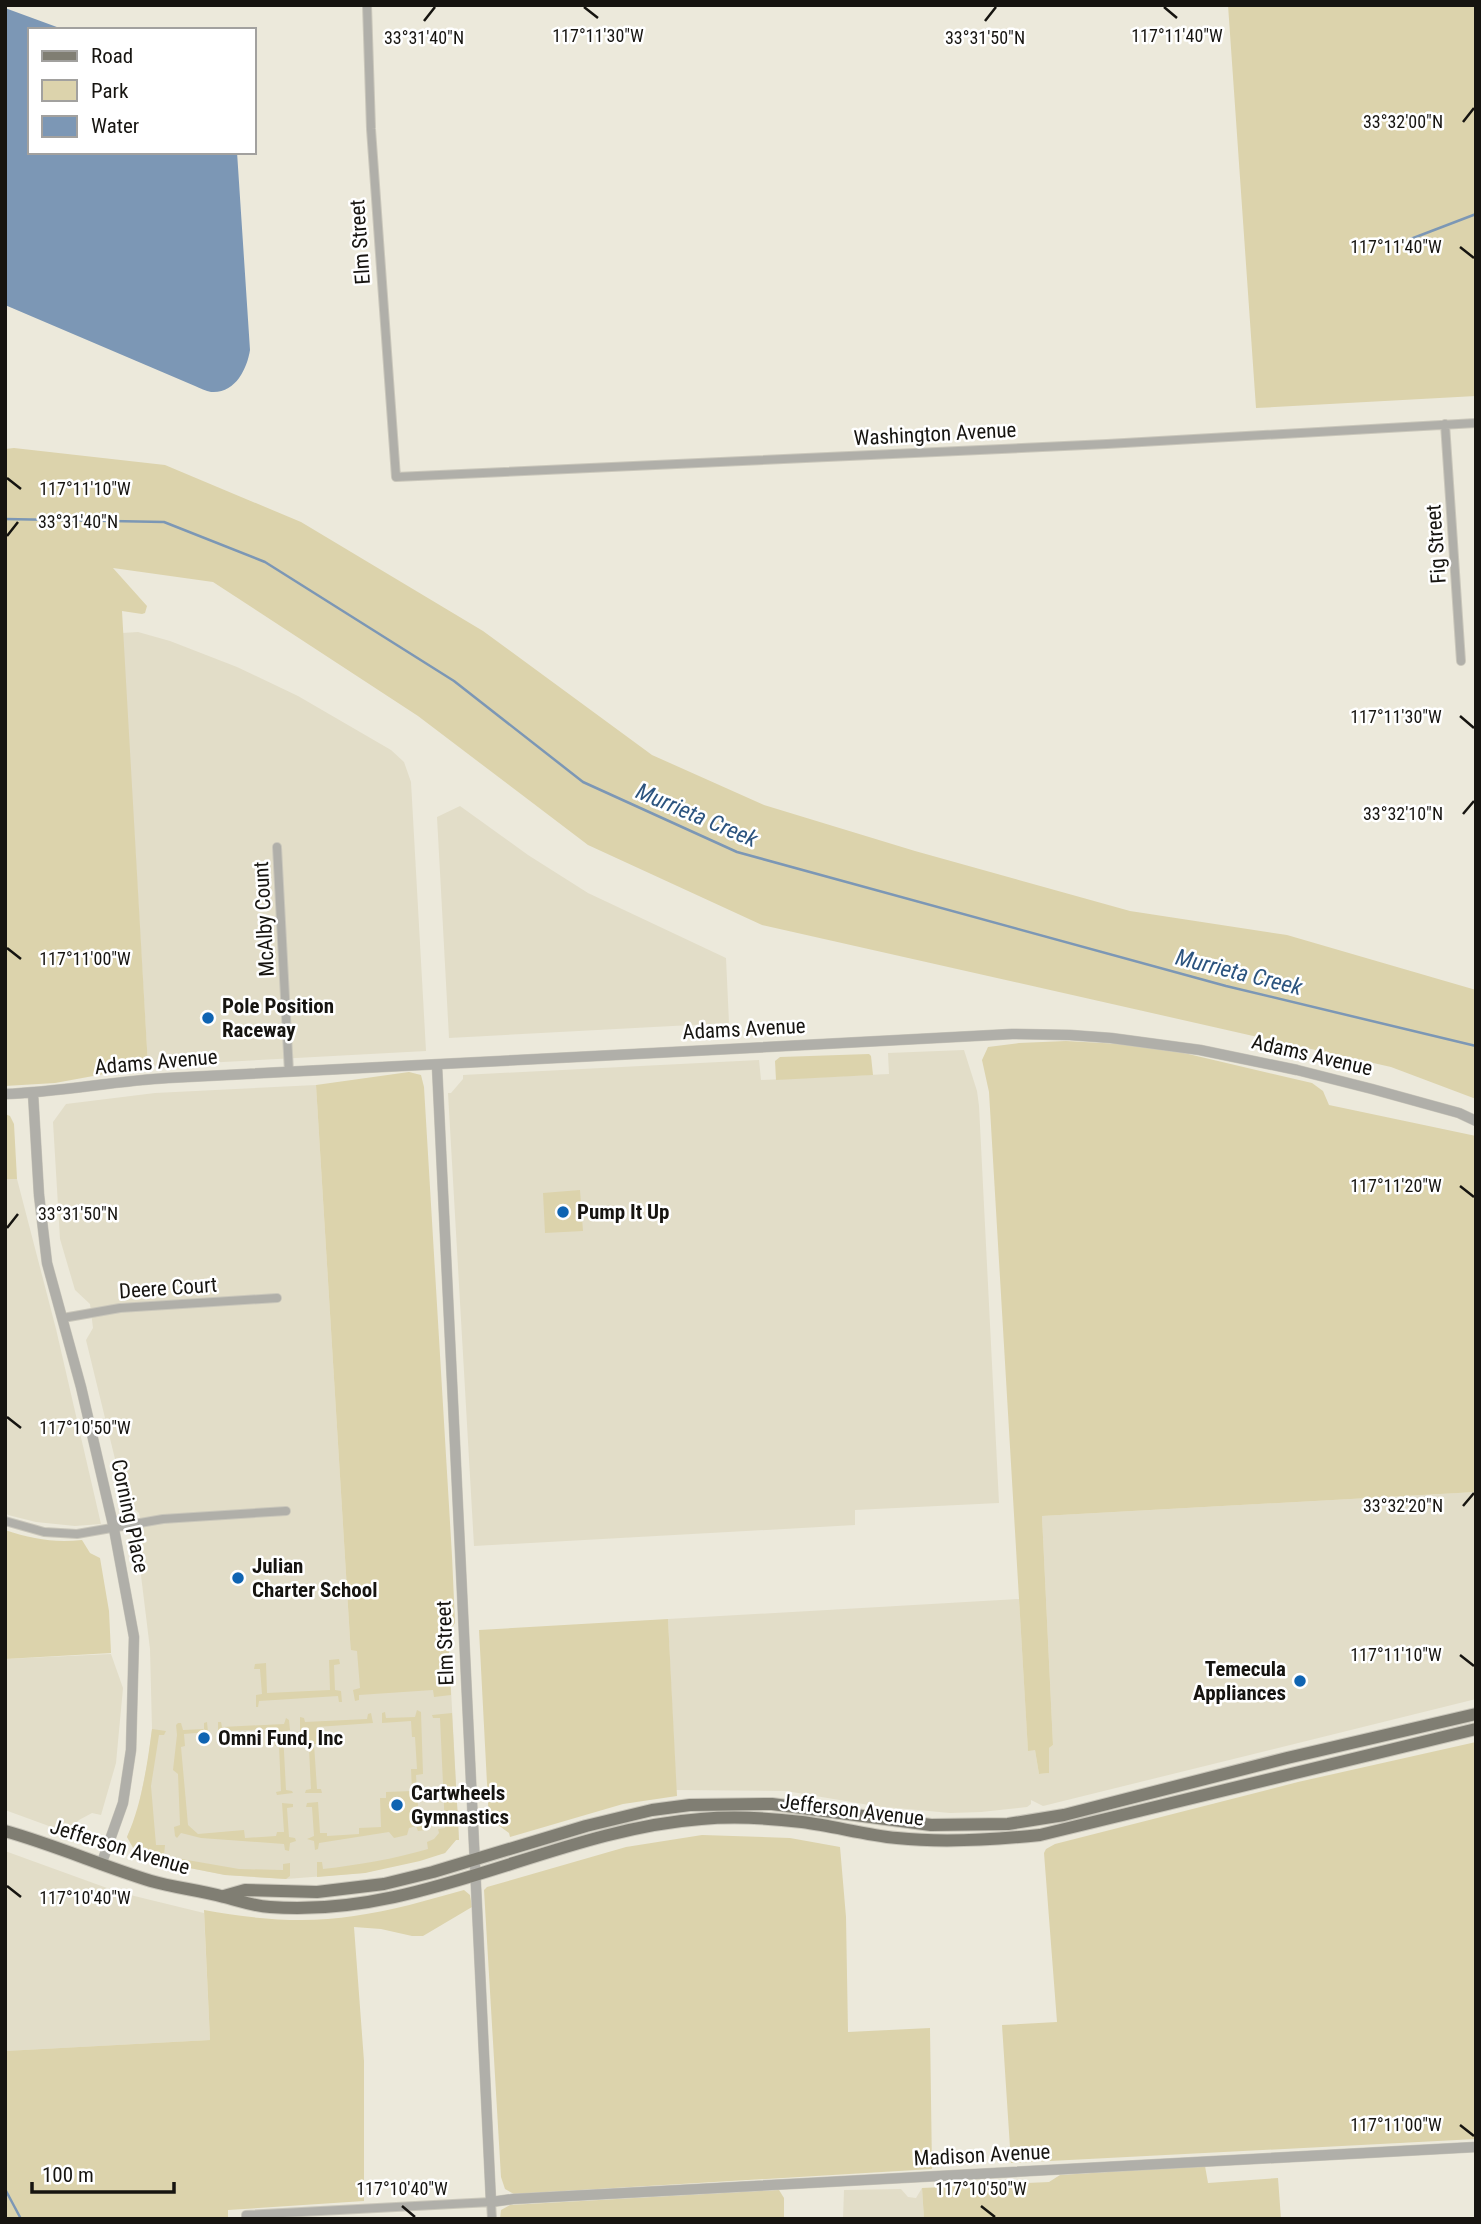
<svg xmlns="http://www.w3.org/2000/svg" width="1481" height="2224" font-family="'Roboto Condensed',sans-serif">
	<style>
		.built { fill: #e2ddc8 }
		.green { fill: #dcd3ac }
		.water { fill: #7c97b5 }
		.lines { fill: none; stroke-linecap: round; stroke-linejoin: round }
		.stream { stroke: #7c97b5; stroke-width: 2.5 }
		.minor-casing { stroke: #cac7bb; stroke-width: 10 }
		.tertiary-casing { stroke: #cac7bb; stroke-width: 11 }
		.primary-casing { stroke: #cac7bb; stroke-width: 14 }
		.minor { stroke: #b0afa9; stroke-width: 8 }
		.tertiary { stroke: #b0afa9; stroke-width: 10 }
		.primary { stroke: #807e73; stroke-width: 12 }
		.ticks { fill: none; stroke: #161410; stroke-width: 2.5 }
		.poi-dot { fill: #0f64b2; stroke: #fff; stroke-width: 2.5 }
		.labels { text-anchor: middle; stroke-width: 5; stroke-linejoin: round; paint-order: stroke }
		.street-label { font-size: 21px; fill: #161410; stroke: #fff }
		.poi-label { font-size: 21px; font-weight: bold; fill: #161410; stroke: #fff; text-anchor: start }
		.water-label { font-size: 23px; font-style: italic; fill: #2c547f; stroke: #fff }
		.ticks-label { font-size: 18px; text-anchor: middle; fill: #161410; stroke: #fff; stroke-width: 5; stroke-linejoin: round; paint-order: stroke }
	</style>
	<rect width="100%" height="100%" fill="#ece9db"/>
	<path class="built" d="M 138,632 L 170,641 L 237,667 L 298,696 L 391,750 L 404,762 L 411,782 L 426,1051 L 148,1066 L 122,633 Z
		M 460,806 L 528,855 L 588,893 L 726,958 L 729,1023 L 449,1038 L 437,817 Z
		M 964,1050 L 977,1091 L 979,1106 L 999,1503 L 855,1510 L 855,1525 L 474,1546 L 448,1093 L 451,1093 L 463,1079 L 463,1075 L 759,1060 L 761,1080 L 889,1074 L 888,1053 Z
		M 316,1085 L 350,1639 L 448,1633 L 459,1840 L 456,1840 L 445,1853 L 364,1873 L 286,1879 L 225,1875 L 139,1858 L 127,1837 L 137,1814 L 148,1760 L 152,1729 L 150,1649 L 138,1551 L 143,1532 L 139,1513 L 125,1500 L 86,1340 L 93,1328 L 90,1304 L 75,1290 L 60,1239 L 53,1122 L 66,1104 L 155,1093 Z
		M 5,1179 L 17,1179 L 56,1329 L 101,1524 L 75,1526 L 36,1522 L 8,1515 L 5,1512 Z
		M 1476,1492 L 1476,1699 L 1043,1806 L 1031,1800 L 1031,1804 L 1027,1807 L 981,1812 L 950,1813 L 875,1806 L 786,1791 L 676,1790 L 668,1619 L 1019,1599 L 1028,1750 L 1035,1750 L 1039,1774 L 1049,1773 L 1049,1748 L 1053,1745 L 1042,1516 Z
		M 111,1654 L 123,1688 L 116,1763 L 101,1815 L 92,1813 L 79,1820 L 69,1829 L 68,1833 L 5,1810 L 5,1659 Z
		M 5,1851 L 118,1892 L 204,1913 L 210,2040 L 5,2051 Z
		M 922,2188 L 924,2219 L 843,2219 L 844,2190 L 901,2189 L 908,2197 L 916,2198 Z"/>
	<path class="green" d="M 1228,5 L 1476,5 L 1476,396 L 1256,408 Z
		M 14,448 L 165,465 L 301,522 L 483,631 L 652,755 L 764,805 L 915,851 L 1130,911 L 1287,935 L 1476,990 L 1476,1099 L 1391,1067 L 762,925 L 588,845 L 418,716 L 213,582 L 113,568 L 147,606 L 145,613 L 142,614 L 122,611 L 148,1066 L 55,1083 L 5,1086 L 5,449 Z
		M 1066,1041 L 1120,1044 L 1184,1053 L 1312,1083 L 1323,1091 L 1329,1105 L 1476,1136 L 1476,1492 L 1042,1516 L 1053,1745 L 1049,1748 L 1049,1773 L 1039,1774 L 1035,1750 L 1028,1751 L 989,1092 L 982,1060 L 988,1047 L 1019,1043 Z
		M 869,1054 L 871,1056 L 873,1075 L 776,1080 L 775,1061 L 780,1057 Z
		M 409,1072 L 421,1075 L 424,1087 L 452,1556 L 455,1623 L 448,1633 L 451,1695 L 434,1697 L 433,1690 L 359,1695 L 359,1700 L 355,1701 L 353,1690 L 360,1688 L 357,1651 L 351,1650 L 350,1639 L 316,1085 Z
		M 5,1114 L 10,1116 L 14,1124 L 17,1179 L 5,1179 Z
		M 580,1190 L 583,1231 L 545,1233 L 543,1193 Z
		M 5,1530 C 32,1539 54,1543 82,1540 L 90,1553 L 100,1558 L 109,1611 L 111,1653 L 5,1659 Z
		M 668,1619 L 677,1796 L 623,1804 L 510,1837 L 509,1833 L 494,1822 L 489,1822 L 479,1630 Z
		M 339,1659 L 340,1664 L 334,1665 L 335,1690 L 341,1691 L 342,1702 L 339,1702 L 338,1696 L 259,1701 L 258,1707 L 256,1707 L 256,1695 L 262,1694 L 260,1669 L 254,1669 L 255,1664 L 266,1663 L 267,1693 L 330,1690 L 329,1660 Z
		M 417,1710 L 421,1712 L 423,1774 L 416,1775 L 419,1823 L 425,1823 L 425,1830 L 418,1831 L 416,1826 L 409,1828 L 407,1835 L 394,1838 L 389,1832 L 319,1843 L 318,1849 L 315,1850 L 314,1841 L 307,1839 L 314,1836 L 312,1807 L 306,1807 L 307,1803 L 318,1802 L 320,1833 L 327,1833 L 327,1836 L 359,1834 L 359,1828 L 381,1827 L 380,1798 L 386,1798 L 386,1792 L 412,1791 L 411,1769 L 417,1769 L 415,1737 L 412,1737 L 411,1721 L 382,1723 L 382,1713 L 385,1712 L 386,1718 L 415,1717 Z
		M 371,1713 L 373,1723 L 317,1727 L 318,1744 L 314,1744 L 317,1789 L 321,1789 L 322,1793 L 305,1793 L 306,1790 L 311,1789 L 308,1730 L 300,1730 L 300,1717 L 304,1718 L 305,1722 L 367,1719 L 368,1714 Z
		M 452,1713 L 459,1840 L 456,1840 L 445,1853 L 420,1861 L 365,1873 L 317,1877 L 317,1862 L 322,1862 L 323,1869 C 358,1865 394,1859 428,1849 L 427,1842 L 434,1839 L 439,1833 L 438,1829 L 445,1828 L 440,1718 L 433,1718 L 432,1715 Z
		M 286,1718 L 289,1720 L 290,1730 L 283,1732 L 286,1790 L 292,1791 L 293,1793 L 277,1795 L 276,1792 L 281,1791 L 279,1746 L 275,1746 L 275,1729 L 221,1731 L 221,1733 L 218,1730 L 218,1722 L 221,1722 L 222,1727 L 284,1724 Z
		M 207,1722 L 208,1732 L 184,1734 L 185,1746 L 181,1747 L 188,1825 L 198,1834 L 244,1830 L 245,1838 L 276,1836 L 277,1832 L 284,1832 L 282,1803 L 293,1804 L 293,1807 L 287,1808 L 289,1837 L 295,1838 L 296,1841 L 290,1843 L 289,1851 L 285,1850 L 284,1844 L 201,1838 L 181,1833 L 177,1838 L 175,1836 L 174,1827 L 180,1825 L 178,1774 L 173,1770 L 177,1735 L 176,1725 L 178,1723 L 181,1723 L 183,1730 L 204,1729 L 204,1723 Z
		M 152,1729 L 166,1731 L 164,1735 L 159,1735 L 151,1786 L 156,1845 L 165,1845 L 164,1856 L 239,1869 L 283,1870 L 283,1864 L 290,1863 L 290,1876 L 286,1879 L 225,1875 L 139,1858 L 127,1837 C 142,1803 147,1766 152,1729 Z
		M 1476,1742 L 1476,2139 L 1011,2163 L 1002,2025 L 1057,2022 L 1044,1853 L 1046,1849 L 1055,1844 L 1298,1782 Z
		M 702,1835 L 790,1838 L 840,1847 L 846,1917 L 848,2032 L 930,2028 L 932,2169 L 514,2194 L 505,2189 L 501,2177 L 484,1890 L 487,1887 L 626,1847 Z
		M 464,1890 L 470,1895 L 472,1907 L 423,1936 L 412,1936 L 381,1929 L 354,1927 L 364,2061 L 364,2201 L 228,2210 L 228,2219 L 8,2219 L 5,2215 L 5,2051 L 210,2040 L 204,1910 C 252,1919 305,1924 354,1916 C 391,1911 428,1900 464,1890 Z
		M 1205,2166 L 1208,2183 L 1278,2178 L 1281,2219 L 924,2219 L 922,2188 L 1049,2182 L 1060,2175 Z
		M 779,2190 L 784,2198 L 784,2219 L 500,2219 L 501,2210 L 510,2205 Z"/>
	<path class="water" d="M 5,8 L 65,30 L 30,30 L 30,152 L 237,152 L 250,350 C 247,369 235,394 211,392 C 206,391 200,388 195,386 L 5,305 Z"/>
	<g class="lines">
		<path class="stream" d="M 1408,240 L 1476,214
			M 5,519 L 164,522 L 265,562 L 454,681 L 583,782 L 737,852 L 1226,986 L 1476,1046
			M 5,2189 L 21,2219"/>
		<defs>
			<path id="minor" d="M 367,5 L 371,129 L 396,477 L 1107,444 L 1476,423
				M 1445,424 L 1461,661
				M 277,847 L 289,1072
				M 63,1318 L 120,1308 L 277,1298
				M 5,1521 L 44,1532 L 77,1534 L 163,1519 L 286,1511
				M 246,2219 L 246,2215 L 491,2202 L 492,2219"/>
			<path id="tertiary" d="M 437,1066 L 491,2202 L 513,2199 L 1476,2147
				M 33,1093 L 39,1195 L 47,1263 L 81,1387 L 114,1529 L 134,1637 L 131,1750 L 123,1803 L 101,1865
				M 5,1094 C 60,1092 114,1081 168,1078 C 449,1064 731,1049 1012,1034 L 1070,1035 L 1111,1038 L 1200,1050 L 1297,1070 L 1372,1089 L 1459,1113 L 1476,1121"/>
			<path id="primary" d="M 5,1831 C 55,1845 102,1866 151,1881 C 175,1888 200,1890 224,1897 C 240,1901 253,1906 270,1907 C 420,1919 554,1830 701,1819 C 735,1816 769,1818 802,1822 C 834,1826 865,1835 897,1838 C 944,1843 992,1840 1040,1835 L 1476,1729
				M 224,1896 L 245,1890 L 317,1892 L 384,1884 L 433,1872 L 586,1826 L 652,1810 L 690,1805 L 772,1804 L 931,1825 L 1008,1824 L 1064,1815 L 1287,1758 L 1476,1714"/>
		</defs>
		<use href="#minor" class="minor-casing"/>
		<use href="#tertiary" class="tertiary-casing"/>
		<use href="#primary" class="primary-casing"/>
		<use href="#minor" class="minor"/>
		<use href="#tertiary" class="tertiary"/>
		<use href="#primary" class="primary"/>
	</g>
	<path class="ticks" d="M 584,7 L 598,18M 1164,7 L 1177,18M 424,21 L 435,7M 985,21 L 996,7M 1463,122 L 1474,108M 1460,247 L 1474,258M 7,478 L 21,489M 7,536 L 18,522M 1460,716 L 1474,728M 1463,814 L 1474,801M 7,948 L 21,959M 1460,1186 L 1474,1197M 7,1228 L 18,1214M 7,1417 L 21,1428M 1463,1506 L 1474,1493M 1460,1655 L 1474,1666M 7,1886 L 21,1897M 1460,2125 L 1474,2136M 402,2206 L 415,2217M 981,2206 L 995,2217"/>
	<g class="poi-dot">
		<circle cx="208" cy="1018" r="7"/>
		<circle cx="563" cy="1212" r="7"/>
		<circle cx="238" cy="1578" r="7"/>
		<circle cx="1300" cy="1681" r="7"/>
		<circle cx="204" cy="1738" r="7"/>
		<circle cx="397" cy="1805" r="7"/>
	</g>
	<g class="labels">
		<g class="street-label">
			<text transform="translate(360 242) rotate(-94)" y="7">Elm Street</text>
			<text transform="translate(935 434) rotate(-3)" y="7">Washington Avenue</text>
			<text transform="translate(1436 544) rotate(-94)" y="7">Fig Street</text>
			<text transform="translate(264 919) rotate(-93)" y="7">McAlby Count</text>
			<text transform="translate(744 1029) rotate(-3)" y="7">Adams Avenue</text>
			<text transform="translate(1312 1055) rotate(13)" y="7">Adams Avenue</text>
			<text transform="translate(156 1062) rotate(-5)" y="7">Adams Avenue</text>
			<text transform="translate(168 1288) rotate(-4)" y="7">Deere Court</text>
			<text transform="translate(130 1516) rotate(78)" y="7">Corning Place</text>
			<text transform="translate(445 1643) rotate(-92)" y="7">Elm Street</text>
			<text transform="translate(852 1810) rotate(7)" y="7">Jefferson Avenue</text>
			<text transform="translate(120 1847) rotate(17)" y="7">Jefferson Avenue</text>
			<text transform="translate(982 2155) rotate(-3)" y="7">Madison Avenue</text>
		</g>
		<g class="poi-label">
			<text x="222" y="1013">Pole Position<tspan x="222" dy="24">Raceway</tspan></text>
			<text x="577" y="1219">Pump It Up</text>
			<text x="252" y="1573">Julian<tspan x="252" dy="24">Charter School</tspan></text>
			<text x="1286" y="1676" text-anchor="end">Temecula<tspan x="1286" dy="24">Appliances</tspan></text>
			<text x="218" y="1745">Omni Fund, Inc</text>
			<text x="411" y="1800">Cartwheels<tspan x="411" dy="24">Gymnastics</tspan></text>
		</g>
		<g class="water-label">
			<text transform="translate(697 815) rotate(23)" y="8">Murrieta Creek</text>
			<text transform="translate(1239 972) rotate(14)" y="8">Murrieta Creek</text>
		</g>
	</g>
	<g class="ticks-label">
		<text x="598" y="42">117°11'30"W</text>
		<text x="1177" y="42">117°11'40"W</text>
		<text x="424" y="44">33°31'40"N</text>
		<text x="985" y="44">33°31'50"N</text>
		<text x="1403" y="128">33°32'00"N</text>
		<text x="1396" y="253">117°11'40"W</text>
		<text x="85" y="495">117°11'10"W</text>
		<text x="78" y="528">33°31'40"N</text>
		<text x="1396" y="723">117°11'30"W</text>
		<text x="1403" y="820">33°32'10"N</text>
		<text x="85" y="965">117°11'00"W</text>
		<text x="1396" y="1192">117°11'20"W</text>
		<text x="78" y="1220">33°31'50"N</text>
		<text x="85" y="1434">117°10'50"W</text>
		<text x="1403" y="1512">33°32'20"N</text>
		<text x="1396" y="1661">117°11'10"W</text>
		<text x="85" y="1904">117°10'40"W</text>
		<text x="1396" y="2131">117°11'00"W</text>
		<text x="402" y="2195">117°10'40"W</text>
		<text x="981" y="2195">117°10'50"W</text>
	</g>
	<rect width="1481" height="2224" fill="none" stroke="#161410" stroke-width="14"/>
	<rect x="28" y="28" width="228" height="126" fill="#ffffff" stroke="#a2a19f" stroke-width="2"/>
	<rect x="42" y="51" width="35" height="10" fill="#807e73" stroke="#a2a19f" stroke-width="2"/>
	<text x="91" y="63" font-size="21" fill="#161410">Road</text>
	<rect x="42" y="80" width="35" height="21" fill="#dcd3ac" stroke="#a2a19f" stroke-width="2"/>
	<text x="91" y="98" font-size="21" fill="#161410">Park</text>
	<rect x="42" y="116" width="35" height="21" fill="#7c97b5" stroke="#a2a19f" stroke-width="2"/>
	<text x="91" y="133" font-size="21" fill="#161410">Water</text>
	<path d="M32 2182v10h142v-10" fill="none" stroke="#161410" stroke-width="3.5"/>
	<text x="42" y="2182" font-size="21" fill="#161410" stroke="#ffffff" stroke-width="5" paint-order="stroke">100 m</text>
</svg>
